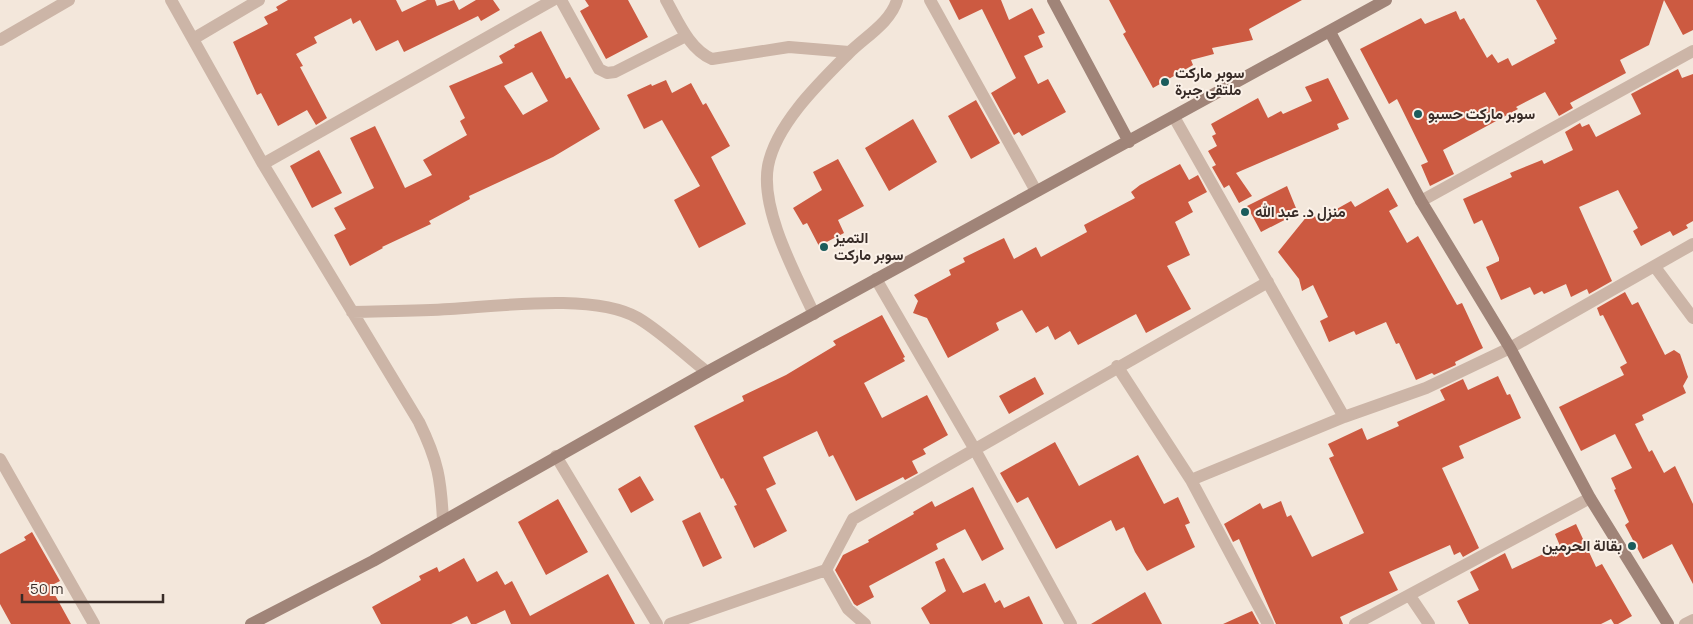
<svg xmlns="http://www.w3.org/2000/svg" width="1693" height="624" font-family="Manrope,Vazirmatn,sans-serif">
	<style>
		.building { fill: #cc5a41; fill-rule: evenodd }
		.lines { fill: none; stroke-linecap: round; stroke-linejoin: round }
		.street { stroke: #ccb5a7; stroke-width: 12 }
		.secondary { stroke: #a08478; stroke-width: 12 }
		.poi-dot { fill: #1b5c5c; stroke: #fbf1e8; stroke-width: 2 }
		.labels { text-anchor: middle; stroke-width: 4; stroke-linejoin: round; paint-order: stroke }
		.poi-label { font-size: 15px; font-weight: bold; fill: #382c28; stroke: #fbf1e8; text-anchor: start }
	</style>
	<rect width="100%" height="100%" fill="#f3e7db"/>
	<path class="building" d="M 288,0 L 396,0 L 402,12 L 427,0 L 435,0 L 437,6 L 454,0 L 459,10 L 476,0 L 493,0 L 500,10 L 481,21 L 478,16 L 404,52 L 398,40 L 376,51 L 360,20 L 353,24 L 351,18 L 314,37 L 317,43 L 296,54 L 303,66 L 300,67 L 327,118 L 316,125 L 307,110 L 278,126 L 261,93 L 257,95 L 233,42 L 268,24 L 264,17 L 278,10 L 276,7 Z
		M 585,0 L 628,0 L 648,37 L 606,59 L 580,11 L 589,6 Z
		M 949,0 L 1001,0 L 1009,20 L 1032,8 L 1045,33 L 1038,36 L 1043,47 L 1024,56 L 1038,84 L 1048,79 L 1066,112 L 1022,136 L 1019,132 L 1014,135 L 991,93 L 1016,78 L 982,9 L 959,20 Z
		M 1109,0 L 1302,0 L 1249,29 L 1253,40 L 1212,48 L 1214,54 L 1191,60 L 1193,65 L 1153,88 L 1123,34 L 1126,32 Z
		M 1536,0 L 1693,0 L 1693,30 L 1683,35 L 1664,0 L 1649,45 L 1620,60 L 1626,73 L 1570,103 L 1573,108 L 1559,116 L 1545,92 L 1516,107 L 1518,109 L 1443,150 L 1454,174 L 1430,186 L 1421,165 L 1428,162 L 1397,99 L 1389,104 L 1360,49 L 1421,18 L 1425,24 L 1456,11 L 1460,20 L 1464,18 L 1487,58 L 1492,54 L 1498,63 L 1508,58 L 1512,66 L 1555,43 L 1554,40 L 1557,39 Z
		M 541,31 L 566,79 L 570,77 L 600,129 L 553,157 L 469,196 L 470,199 L 429,221 L 431,224 L 382,247 L 383,248 L 350,266 L 334,235 L 346,229 L 334,208 L 374,188 L 350,138 L 375,126 L 405,188 L 432,175 L 423,160 L 467,135 L 460,121 L 465,118 L 449,86 L 503,63 L 499,56 L 515,47 L 514,45 ZM 532,72 L 548,101 L 523,115 L 504,86 Z
		M 1678,69 L 1682,78 L 1693,74 L 1693,221 L 1686,225 L 1688,228 L 1673,236 L 1670,231 L 1641,246 L 1633,231 L 1638,228 L 1618,190 L 1579,207 L 1612,281 L 1589,294 L 1587,289 L 1571,297 L 1566,284 L 1544,294 L 1542,291 L 1534,295 L 1530,287 L 1501,300 L 1486,267 L 1499,261 L 1499,258 L 1482,220 L 1474,224 L 1463,199 L 1512,177 L 1510,173 L 1542,160 L 1544,164 L 1573,150 L 1565,132 L 1580,123 L 1582,127 L 1589,124 L 1596,137 L 1641,114 L 1631,94 Z
		M 1328,78 L 1349,119 L 1337,124 L 1339,129 L 1236,173 L 1252,196 L 1239,203 L 1229,185 L 1224,188 L 1212,167 L 1216,165 L 1208,151 L 1217,146 L 1212,136 L 1216,134 L 1211,124 L 1258,98 L 1268,118 L 1281,111 L 1283,114 L 1312,101 L 1305,87 Z
		M 666,80 L 672,93 L 691,83 L 703,105 L 706,103 L 730,146 L 711,157 L 746,224 L 699,248 L 674,200 L 700,186 L 662,120 L 644,129 L 627,95 L 651,84 L 652,86 Z
		M 976,100 L 1000,143 L 971,159 L 948,116 Z
		M 913,119 L 937,162 L 889,191 L 865,148 Z
		M 319,150 L 342,193 L 312,208 L 290,166 Z
		M 838,159 L 864,206 L 838,220 L 844,233 L 819,246 L 807,223 L 803,225 L 793,208 L 822,190 L 813,172 Z
		M 1180,164 L 1189,180 L 1198,175 L 1207,192 L 1188,202 L 1193,212 L 1175,222 L 1190,255 L 1167,266 L 1191,309 L 1146,333 L 1136,314 L 1078,345 L 1070,331 L 1055,340 L 1048,326 L 1036,333 L 1022,310 L 996,323 L 999,330 L 948,358 L 927,318 L 913,313 L 918,301 L 914,295 L 951,275 L 949,270 L 965,262 L 963,258 L 1004,238 L 1014,259 L 1036,247 L 1041,257 L 1087,232 L 1084,225 L 1135,198 L 1131,192 L 1140,185 Z
		M 1287,186 L 1298,213 L 1261,232 L 1247,206 Z
		M 1388,188 L 1398,206 L 1389,211 L 1407,243 L 1418,236 L 1457,305 L 1462,303 L 1483,348 L 1455,362 L 1456,365 L 1434,375 L 1432,373 L 1416,380 L 1399,343 L 1396,344 L 1386,322 L 1356,335 L 1354,331 L 1329,342 L 1320,321 L 1328,317 L 1313,285 L 1302,291 L 1299,279 L 1278,252 L 1312,210 L 1317,220 L 1351,201 L 1355,207 Z
		M 1625,292 L 1632,305 L 1638,302 L 1665,355 L 1674,350 L 1680,354 L 1688,377 L 1683,386 L 1686,393 L 1642,415 L 1644,420 L 1635,424 L 1649,452 L 1652,450 L 1664,473 L 1675,466 L 1693,504 L 1693,584 L 1672,544 L 1643,559 L 1625,525 L 1629,522 L 1614,490 L 1616,489 L 1611,478 L 1632,468 L 1615,434 L 1581,451 L 1559,407 L 1624,375 L 1620,367 L 1627,363 L 1603,315 L 1600,316 L 1597,308 Z
		M 882,315 L 905,357 L 903,358 L 905,361 L 864,383 L 882,418 L 927,395 L 948,435 L 923,449 L 926,454 L 912,461 L 918,473 L 905,480 L 903,477 L 856,501 L 833,455 L 829,457 L 817,431 L 763,457 L 776,484 L 766,489 L 787,531 L 754,548 L 734,506 L 737,505 L 723,478 L 721,479 L 694,426 L 744,401 L 742,396 L 786,375 L 836,345 L 833,341 Z
		M 1498,376 L 1507,395 L 1510,394 L 1521,418 L 1459,446 L 1464,458 L 1442,468 L 1479,548 L 1463,557 L 1460,552 L 1454,555 L 1450,545 L 1389,572 L 1398,590 L 1340,617 L 1343,624 L 1276,624 L 1239,539 L 1233,542 L 1224,524 L 1260,503 L 1263,509 L 1281,501 L 1287,517 L 1291,515 L 1312,557 L 1364,533 L 1329,458 L 1334,456 L 1328,444 L 1362,428 L 1367,440 L 1399,426 L 1397,422 L 1445,400 L 1440,390 L 1463,379 L 1468,390 Z
		M 1035,377 L 1044,394 L 1009,414 L 999,396 Z
		M 1055,442 L 1079,486 L 1138,455 L 1164,504 L 1178,497 L 1190,523 L 1185,525 L 1195,547 L 1147,571 L 1135,552 L 1124,527 L 1116,531 L 1111,520 L 1056,549 L 1028,497 L 1017,503 L 1000,473 Z
		M 640,476 L 654,500 L 631,513 L 618,489 Z
		M 973,487 L 1004,549 L 982,561 L 965,529 L 936,544 L 938,549 L 869,586 L 874,597 L 857,606 L 854,604 L 835,570 L 843,555 L 869,542 L 868,540 L 914,514 L 913,512 L 932,501 L 935,507 Z
		M 558,499 L 588,552 L 546,575 L 518,522 Z
		M 700,512 L 722,558 L 703,567 L 682,521 Z
		M 1576,524 L 1596,567 L 1602,564 L 1632,616 L 1618,624 L 1614,624 L 1611,619 L 1601,624 L 1469,624 L 1457,601 L 1479,590 L 1470,572 L 1505,553 L 1512,569 L 1560,546 L 1555,534 Z
		M 32,532 L 60,581 L 50,586 L 71,624 L 11,624 L 0,604 L 0,554 L 26,540 L 24,537 Z
		M 464,558 L 477,582 L 497,571 L 505,585 L 512,581 L 530,616 L 608,574 L 635,624 L 511,624 L 505,610 L 476,624 L 471,624 L 467,616 L 451,624 L 381,624 L 372,607 L 421,580 L 419,576 L 437,567 L 439,572 Z
		M 944,558 L 963,593 L 985,583 L 995,603 L 1000,600 L 1004,608 L 1029,596 L 1043,624 L 930,624 L 921,608 L 946,591 L 935,562 Z
		M 1145,592 L 1162,624 L 1091,624 Z
		M 1252,611 L 1259,624 L 1223,624 Z"/>
	<g class="lines">
		<path class="street" d="M 171,0 L 263,164 L 419,422 C 438,461 441,479 443,521
			M 561,0 L 599,69 L 607,73 L 615,72 L 686,36
			M 666,0 C 678,21 689,49 712,59 L 789,47 L 849,52
			M 930,0 L 1036,191
			M 193,39 L 259,0
			M 0,40 L 69,0
			M 1174,117 L 1344,417
			M 263,164 L 553,0
			M 1421,201 L 1693,51
			M 1655,267 L 1693,318
			M 876,279 L 974,448 L 1071,624
			M 352,312 C 385,311 418,311 450,309 C 500,306 595,293 638,318 C 663,333 685,355 707,372
			M 814,314 C 796,275 760,210 768,166 C 776,124 820,82 849,53 C 865,37 891,22 897,0
			M 1117,366 L 1191,480 L 1268,624
			M 556,456 L 657,624
			M 0,459 L 94,624
			M 1191,480 L 1344,417 L 1426,388 L 1510,348 L 1693,244
			M 826,570 L 848,609 L 865,624
			M 1410,596 L 1429,624
			M 670,624 L 826,570 L 853,519 L 1268,282
			M 1355,624 L 1590,498
			M 1685,624 L 1693,620"/>
		<path class="secondary" d="M 1053,0 L 1129,142
			M 1330,32 L 1421,201 L 1510,348 L 1590,498 L 1668,624
			M 251,624 L 373,561 L 707,372 L 1386,0"/>
	</g>
	<g class="poi-dot">
		<circle cx="1165" cy="82" r="5"/>
		<circle cx="1418" cy="114" r="5"/>
		<circle cx="1245" cy="212" r="5"/>
		<circle cx="824" cy="247" r="5"/>
		<circle cx="1632" cy="546" r="5"/>
	</g>
	<g class="labels">
		<g class="poi-label">
			<text x="1175" y="78">سوبر ماركت<tspan x="1175" dy="17">ملتقى جبرة</tspan></text>
			<text x="1428" y="119">سوبر ماركت حسبو</text>
			<text x="1255" y="217">منزل د. عبد الله</text>
			<text x="834" y="243">التميز<tspan x="834" dy="17">سوبر ماركت</tspan></text>
			<text x="1622" y="551" text-anchor="end">بقالة الحرمين</text>
		</g>
	</g>
	<path d="M22 594v8h141v-8" fill="none" stroke="#382c28" stroke-width="2.5"/>
	<text x="30" y="594" font-size="15" fill="#382c28" stroke="#fbf1e8" stroke-width="4" paint-order="stroke">50 m</text>
</svg>
